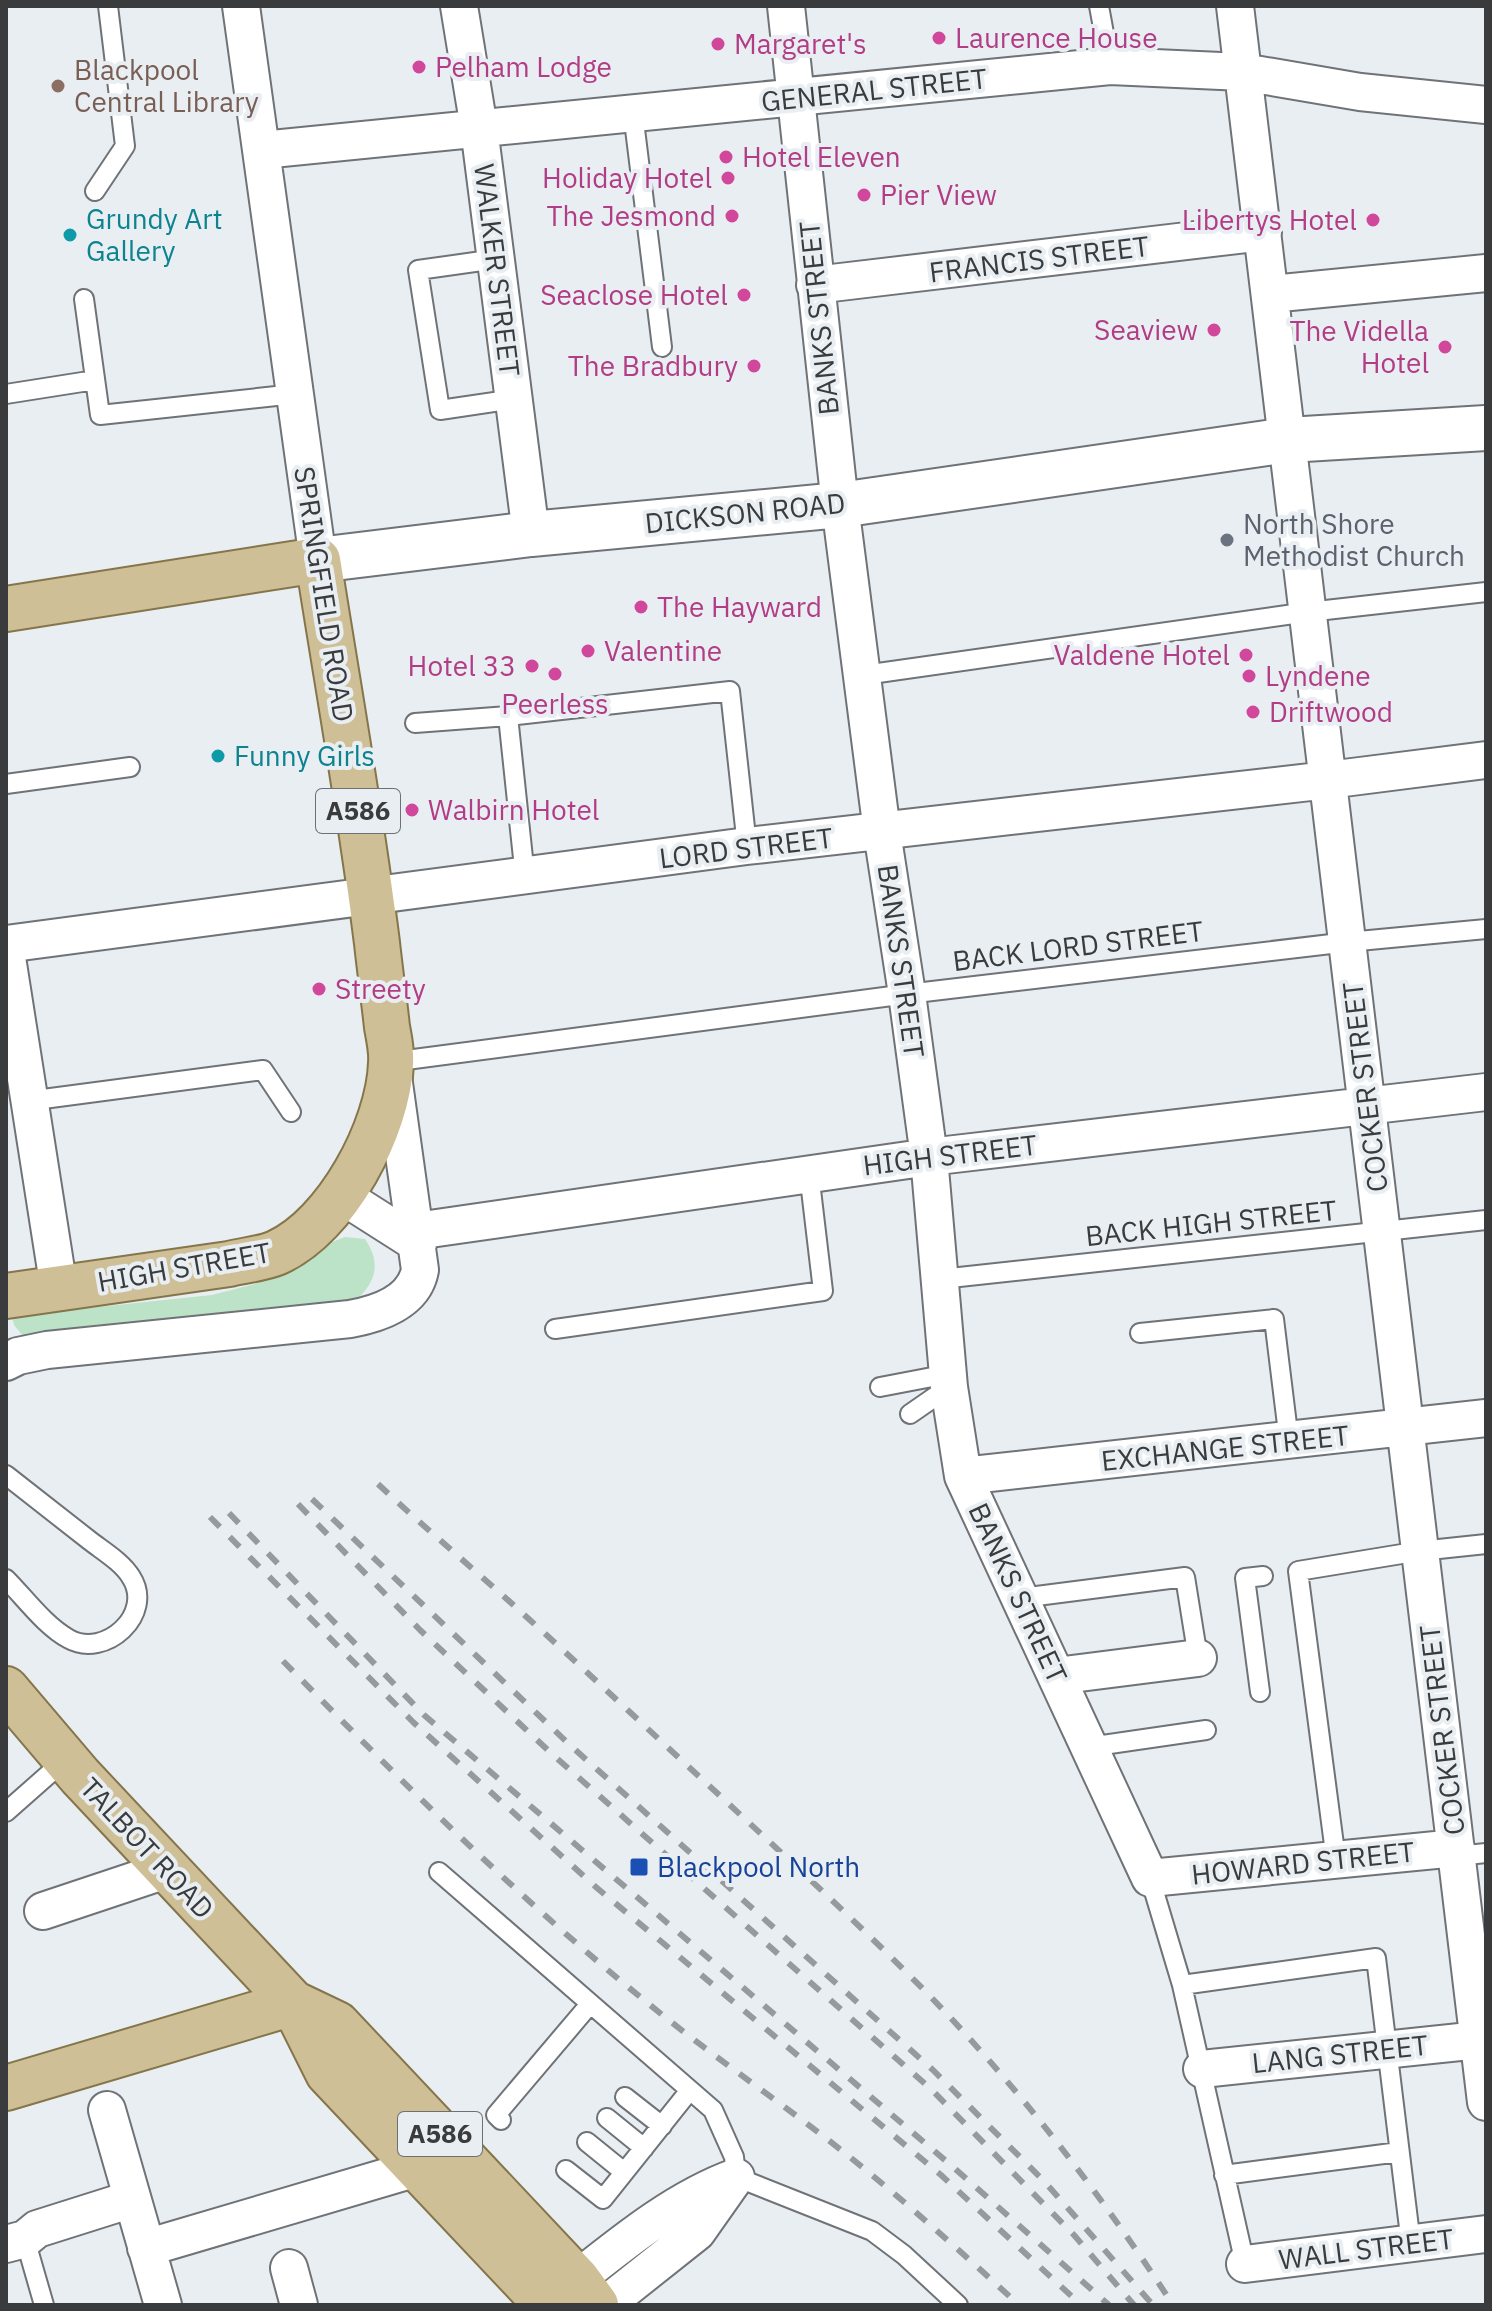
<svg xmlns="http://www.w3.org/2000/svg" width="1492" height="2311" font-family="'IBM Plex Sans',sans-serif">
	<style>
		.green { fill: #bce3c7 }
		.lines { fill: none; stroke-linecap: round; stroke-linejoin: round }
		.service-casing { stroke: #6f7377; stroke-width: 22 }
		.minor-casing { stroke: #6f7377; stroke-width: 40 }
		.tertiary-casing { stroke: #6f7377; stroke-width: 48 }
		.primary-casing { stroke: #85754a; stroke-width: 48 }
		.service { stroke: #fff; stroke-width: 18 }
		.minor { stroke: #fff; stroke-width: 36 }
		.tertiary { stroke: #fff; stroke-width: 44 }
		.primary { stroke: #cebf97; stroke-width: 44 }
		.rail { stroke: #969a9d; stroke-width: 6; stroke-dasharray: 14 14; stroke-linecap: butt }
		.hotel-dot { fill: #d1479c; stroke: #e8eef2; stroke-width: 3 }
		.education-dot { fill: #8d6e63; stroke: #e8eef2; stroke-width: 3 }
		.culture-dot { fill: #0f9aa8; stroke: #e8eef2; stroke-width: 3 }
		.worship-dot { fill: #6b7280; stroke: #e8eef2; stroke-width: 3 }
		.transit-dot { fill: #1a4fb4; stroke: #e8eef2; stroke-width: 3 }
		.labels { text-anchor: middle; stroke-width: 8; stroke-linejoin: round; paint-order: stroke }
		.shield { fill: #e8eef2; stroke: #6e7173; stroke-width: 2 }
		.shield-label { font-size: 26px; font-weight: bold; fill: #393b3d }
		.hotel-label { font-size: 28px; fill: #b23c85; stroke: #e8eef2; text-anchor: start }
		.education-label { font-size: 28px; fill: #785e54; stroke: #e8eef2; text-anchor: start }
		.street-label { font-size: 28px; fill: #393b3d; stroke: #e8eef2 }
		.culture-label { font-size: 28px; fill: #0d838f; stroke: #e8eef2; text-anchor: start }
		.worship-label { font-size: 28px; fill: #5b616d; stroke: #e8eef2; text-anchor: start }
		.transit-label { font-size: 28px; fill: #164399; stroke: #e8eef2; text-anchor: start }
	</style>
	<rect width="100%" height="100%" fill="#e8eef2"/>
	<path class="green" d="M 345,1237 L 365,1239 C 385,1268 372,1289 346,1308 L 47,1335 L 23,1336 L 14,1325 L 12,1316 L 212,1295 L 255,1284 L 303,1262 L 327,1244 Z"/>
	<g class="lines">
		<defs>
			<path id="service" d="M 1099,6 L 1110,66
				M 633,113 L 662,347
				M 95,191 L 125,146 L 108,6
				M 496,259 L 418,270 L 440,410 L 514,399
				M 84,299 L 100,415 L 295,394
				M 6,394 L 95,380
				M 864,675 L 1308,612 L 1486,592
				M 508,716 L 525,877
				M 415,723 L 508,716 L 730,691 L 747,846
				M 6,784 L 130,767
				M 391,1062 L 907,994 L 1348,942 L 1486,929
				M 28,1101 L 263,1070 L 291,1112
				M 941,1279 L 1486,1220
				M 555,1329 L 823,1291 L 809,1173
				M 1140,1333 L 1274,1319 L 1289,1441
				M 880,1387 L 948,1374
				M 910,1414 L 949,1387
				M 6,1475 C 34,1497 62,1519 89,1540 C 103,1551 122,1562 131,1577 C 155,1614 105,1659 69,1639 C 45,1626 25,1598 6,1579
				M 1021,1598 L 1185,1577 L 1198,1658
				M 1260,1692 L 1245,1578 L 1263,1576
				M 1089,1747 L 1206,1730
				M 6,1812 L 66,1759
				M 1457,1856 L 1486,1853
				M 1336,1860 L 1298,1571 L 1420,1551 L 1486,1544
				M 439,1872 L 713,2110 L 734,2157 L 736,2177 L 872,2231 L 904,2255 L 958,2305
				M 1150,1878 L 1182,1985 L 1245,2264
				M 1182,1985 L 1376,1958 L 1411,2244
				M 625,2097 L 662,2126
				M 607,2118 L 644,2148
				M 501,2120 L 496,2115 L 590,2004
				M 587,2142 L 624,2172
				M 566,2170 L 603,2199 L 690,2090
				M 1224,2175 L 1399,2152
				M 25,2239 L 44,2305"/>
			<path id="minor" d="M 241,6 L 318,560
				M 459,6 L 479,128 L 531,534
				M 786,6 L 840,505 L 882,832 L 907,994 L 929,1157 L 949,1387 L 963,1476 L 1150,1878 L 1456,1848
				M 1235,6 L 1486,2102
				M 262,150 L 1110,66 L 1243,72 L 1360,92 L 1486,105
				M 815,285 L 1263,232
				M 1270,294 L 1486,273
				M 6,944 L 747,846 L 1328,780 L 1486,760
				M 6,951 L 59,1289
				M 341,1195 L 418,1244
				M 416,1231 L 929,1157 L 1486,1092
				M 6,1362 L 18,1356 L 47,1350 L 350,1319 C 378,1314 414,1302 420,1270 L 393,1076
				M 963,1476 L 1486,1418
				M 1056,1676 L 1198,1658
				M 43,1911 L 169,1869
				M 1202,2069 L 1479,2040
				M 107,2110 L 163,2305
				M 6,2244 L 25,2239 L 37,2229 L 132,2199
				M 146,2248 L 417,2168 L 435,2152
				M 1245,2264 L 1486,2234
				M 289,2268 L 299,2305
				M 558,2294 C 613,2251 670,2201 736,2177
				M 605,2305 L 697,2232 L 735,2178"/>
			<path id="tertiary" d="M 318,560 L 531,534 L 840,505 L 1288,440 L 1486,428"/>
			<path id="primary" d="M 6,609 L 318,560 C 338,687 361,815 377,943 C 380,971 384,999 387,1027 C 389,1038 392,1051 391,1063 C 389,1127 337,1226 276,1253 C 262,1259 244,1260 229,1264 L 6,1296
				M 6,1689 L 80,1776 L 293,2003 L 328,2073 L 547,2305
				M 293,2003 L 337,2024 L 577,2279 L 596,2305
				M 6,2088 L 293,2003"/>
		</defs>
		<use href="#service" class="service-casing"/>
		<use href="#minor" class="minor-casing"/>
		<use href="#tertiary" class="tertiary-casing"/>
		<use href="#primary" class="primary-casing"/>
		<use href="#service" class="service"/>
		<use href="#minor" class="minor"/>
		<use href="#tertiary" class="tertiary"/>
		<use href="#primary" class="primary"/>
		<path class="rail" d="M 378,1484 C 428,1531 481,1575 531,1621 C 594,1678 655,1736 717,1793 C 788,1859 859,1924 927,1993 C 1019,2088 1101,2194 1173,2305
			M 312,1499 L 571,1746 L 933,2070 L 1043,2180 L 1153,2305
			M 298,1504 L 420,1630 L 552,1754 L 932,2090 L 1074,2235 L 1134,2305
			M 229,1513 L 424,1715 L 953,2167 L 1109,2305
			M 210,1517 L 413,1722 L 597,1888 L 941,2175 L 1081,2305
			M 283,1661 C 399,1779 516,1896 644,2000 C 703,2049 766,2092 827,2139 C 894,2191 957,2248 1019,2305"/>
	</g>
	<g class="hotel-dot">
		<circle cx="939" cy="38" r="8"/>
		<circle cx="718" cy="44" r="8"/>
		<circle cx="419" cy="67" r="8"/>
		<circle cx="726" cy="157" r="8"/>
		<circle cx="728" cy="178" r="8"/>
		<circle cx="864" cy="195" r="8"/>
		<circle cx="732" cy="216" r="8"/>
		<circle cx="1373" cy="220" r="8"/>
		<circle cx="744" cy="295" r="8"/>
		<circle cx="1214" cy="330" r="8"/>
		<circle cx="1445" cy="347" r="8"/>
		<circle cx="754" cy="366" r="8"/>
		<circle cx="641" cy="607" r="8"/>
		<circle cx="588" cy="651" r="8"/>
		<circle cx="1246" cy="655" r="8"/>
		<circle cx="532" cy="666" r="8"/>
		<circle cx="555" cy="674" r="8"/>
		<circle cx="1249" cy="676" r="8"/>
		<circle cx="1253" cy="712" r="8"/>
		<circle cx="412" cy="810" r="8"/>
		<circle cx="319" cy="989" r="8"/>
	</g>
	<circle class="education-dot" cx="58" cy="86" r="8"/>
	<g class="culture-dot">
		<circle cx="70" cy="235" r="8"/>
		<circle cx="218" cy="756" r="8"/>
	</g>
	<circle class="worship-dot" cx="1227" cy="540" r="8"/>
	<rect class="transit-dot" x="629" y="1857" width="20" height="20" rx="4"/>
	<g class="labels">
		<g class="shield">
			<rect x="316" y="789" width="84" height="44" rx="6"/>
			<rect x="398" y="2112" width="84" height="44" rx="6"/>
		</g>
		<g class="shield-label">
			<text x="358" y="820">A586</text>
			<text x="440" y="2143">A586</text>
		</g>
		<g class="hotel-label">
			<text x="955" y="48">Laurence House</text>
			<text x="734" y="54">Margaret's</text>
			<text x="435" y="77">Pelham Lodge</text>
			<text x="742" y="167">Hotel Eleven</text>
			<text x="712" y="188" text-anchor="end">Holiday Hotel</text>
			<text x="880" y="205">Pier View</text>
			<text x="716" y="226" text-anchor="end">The Jesmond</text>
			<text x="1357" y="230" text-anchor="end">Libertys Hotel</text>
			<text x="728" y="305" text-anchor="end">Seaclose Hotel</text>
			<text x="1198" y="340" text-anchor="end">Seaview</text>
			<text x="1429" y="341" text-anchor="end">The Vidella<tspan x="1429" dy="32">Hotel</tspan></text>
			<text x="738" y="376" text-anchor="end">The Bradbury</text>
			<text x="657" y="617">The Hayward</text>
			<text x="604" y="661">Valentine</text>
			<text x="1230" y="665" text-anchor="end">Valdene Hotel</text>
			<text x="516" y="676" text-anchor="end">Hotel 33</text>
			<text x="1265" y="686">Lyndene</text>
			<text x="555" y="714" text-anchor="middle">Peerless</text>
			<text x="1269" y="722">Driftwood</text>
			<text x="428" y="820">Walbirn Hotel</text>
			<text x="335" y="999">Streety</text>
		</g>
		<g class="education-label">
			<text x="74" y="80">Blackpool<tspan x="74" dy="32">Central Library</tspan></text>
		</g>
		<g class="street-label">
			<text transform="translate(874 90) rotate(-6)" y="10">GENERAL STREET</text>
			<text transform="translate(1039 259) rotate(-7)" y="10">FRANCIS STREET</text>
			<text transform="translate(497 270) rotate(83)" y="10">WALKER STREET</text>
			<text transform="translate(819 318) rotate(-96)" y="10">BANKS STREET</text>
			<text transform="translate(745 513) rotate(-6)" y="10">DICKSON ROAD</text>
			<text transform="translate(324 594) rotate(81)" y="10">SPRINGFIELD ROAD</text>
			<text transform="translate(746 848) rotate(-7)" y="10">LORD STREET</text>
			<text transform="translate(1078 946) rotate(-7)" y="10">BACK LORD STREET</text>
			<text transform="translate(901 961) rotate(82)" y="10">BANKS STREET</text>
			<text transform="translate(1365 1087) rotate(-97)" y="10">COCKER STREET</text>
			<text transform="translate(950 1155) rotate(-7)" y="10">HIGH STREET</text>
			<text transform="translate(1211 1223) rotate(-6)" y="10">BACK HIGH STREET</text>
			<text transform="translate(184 1267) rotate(-10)" y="10">HIGH STREET</text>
			<text transform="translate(1225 1448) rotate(-6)" y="10">EXCHANGE STREET</text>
			<text transform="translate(1018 1593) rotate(65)" y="10">BANKS STREET</text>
			<text transform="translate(1442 1730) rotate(-97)" y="10">COCKER STREET</text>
			<text transform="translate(147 1848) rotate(47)" y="10">TALBOT ROAD</text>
			<text transform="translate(1303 1863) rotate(-6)" y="10">HOWARD STREET</text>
			<text transform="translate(1340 2054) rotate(-6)" y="10">LANG STREET</text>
			<text transform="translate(1366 2249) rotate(-7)" y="10">WALL STREET</text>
		</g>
		<g class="culture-label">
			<text x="86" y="229">Grundy Art<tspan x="86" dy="32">Gallery</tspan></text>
			<text x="234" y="766">Funny Girls</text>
		</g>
		<g class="worship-label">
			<text x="1243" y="534">North Shore<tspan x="1243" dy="32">Methodist Church</tspan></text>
		</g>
		<g class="transit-label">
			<text x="657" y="1877">Blackpool North</text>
		</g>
	</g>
	<rect width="1492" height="2311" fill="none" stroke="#393b3d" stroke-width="16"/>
</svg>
